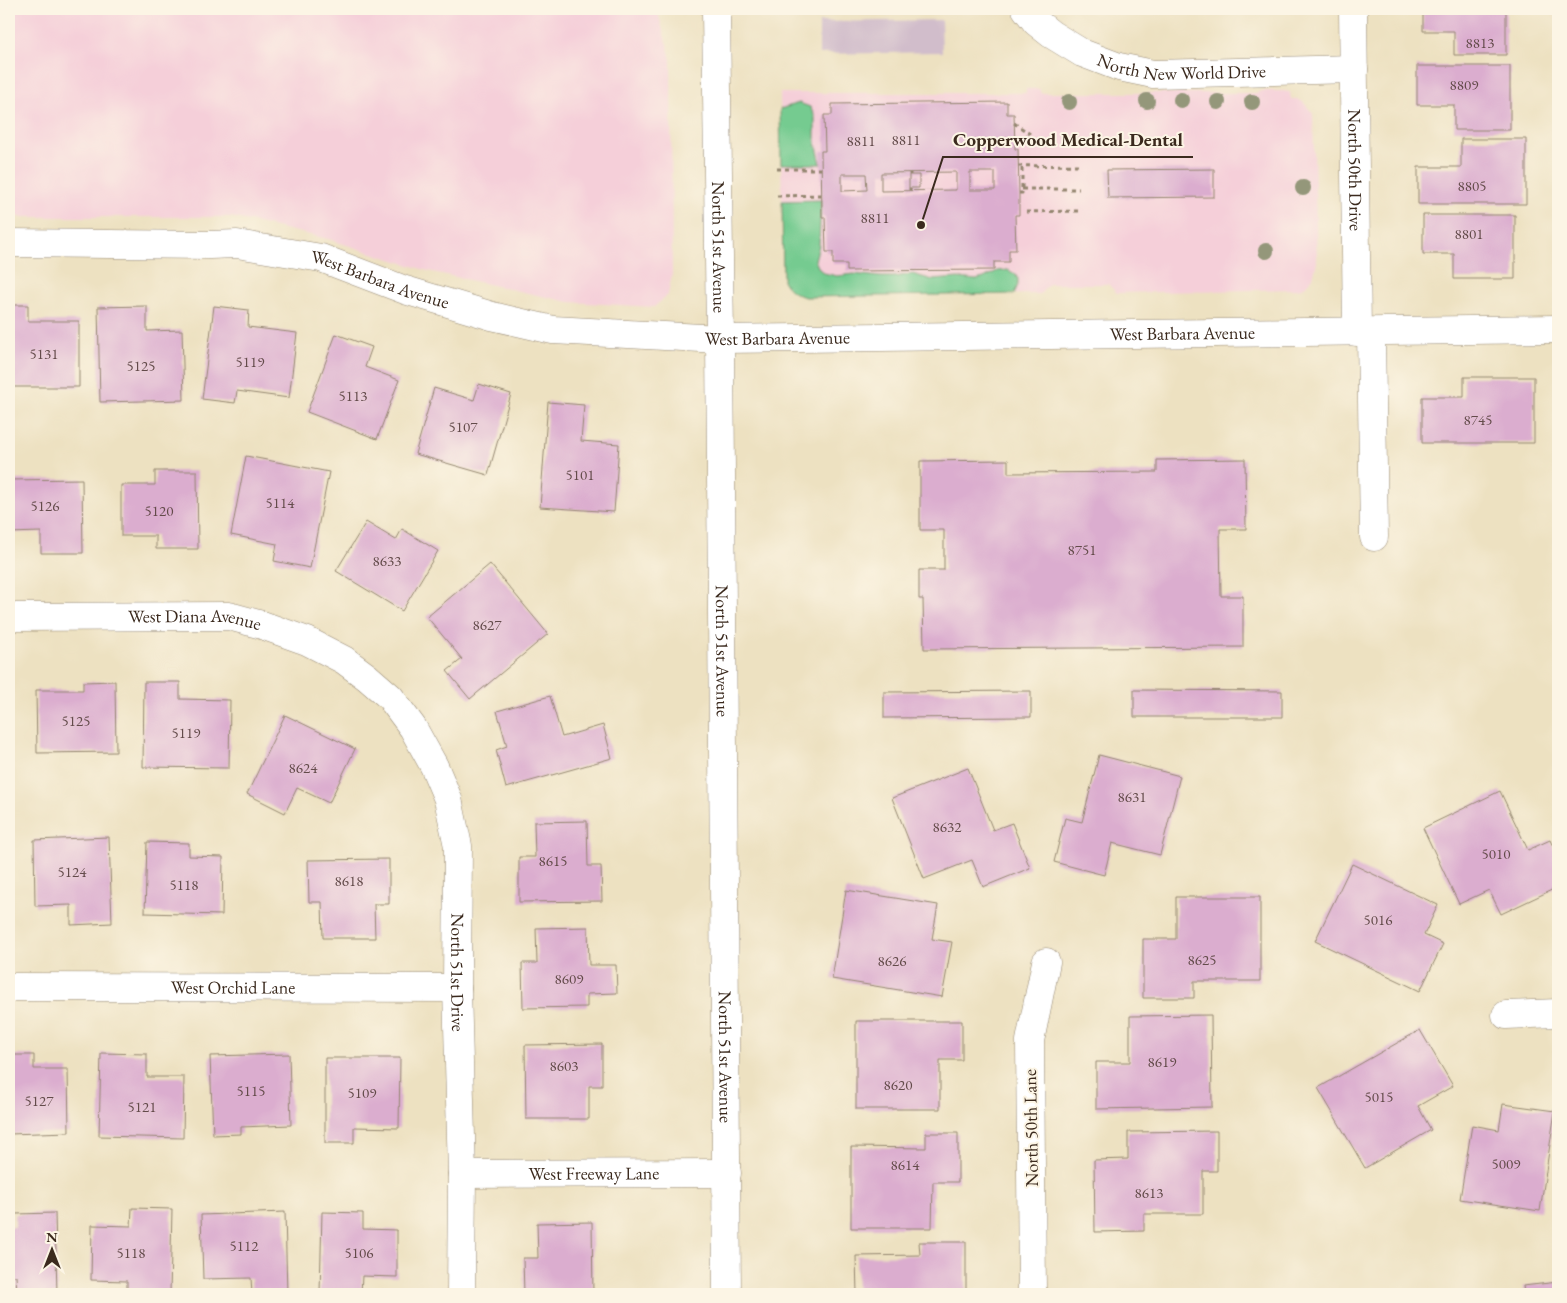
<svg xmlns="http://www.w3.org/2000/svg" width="1567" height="1303" font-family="'EB Garamond',serif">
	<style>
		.built { fill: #f5cfd9 }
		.industrial { fill: #d1bdcb }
		.green { fill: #74cb90; stroke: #587a57 }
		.building { fill: #dbadcf; fill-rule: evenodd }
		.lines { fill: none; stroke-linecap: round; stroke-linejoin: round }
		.minor-casing { stroke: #948670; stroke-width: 29 }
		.major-casing { stroke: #948670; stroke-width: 29 }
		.path { stroke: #948670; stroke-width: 3; stroke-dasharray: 4 4; stroke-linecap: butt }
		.minor { stroke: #fff; stroke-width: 28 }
		.major { stroke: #fff; stroke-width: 28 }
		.tree { fill: #94977a }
		.labels { text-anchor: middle; stroke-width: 4; stroke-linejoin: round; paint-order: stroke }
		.number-label { font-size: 15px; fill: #634b4a }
		.street-label { font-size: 18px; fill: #3b2a1e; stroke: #fcf5e5 }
		.leader { fill: none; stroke: #3b2a1e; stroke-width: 2 }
		.callout-dot { fill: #3b2a1e; stroke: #fcf5e5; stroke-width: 2 }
		.callout-label { font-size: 19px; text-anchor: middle; font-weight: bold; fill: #3b2a1e; stroke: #fcf5e5; stroke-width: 4; stroke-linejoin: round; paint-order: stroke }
	</style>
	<rect width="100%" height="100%" fill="#fcf5e5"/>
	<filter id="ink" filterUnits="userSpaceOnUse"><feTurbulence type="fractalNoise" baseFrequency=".02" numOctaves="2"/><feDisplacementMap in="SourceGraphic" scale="10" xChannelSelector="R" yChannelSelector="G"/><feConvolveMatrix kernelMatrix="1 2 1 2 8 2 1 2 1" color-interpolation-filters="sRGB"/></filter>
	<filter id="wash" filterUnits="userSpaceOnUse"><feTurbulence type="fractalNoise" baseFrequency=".0096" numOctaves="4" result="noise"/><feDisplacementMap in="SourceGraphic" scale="20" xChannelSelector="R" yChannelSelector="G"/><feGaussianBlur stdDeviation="1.12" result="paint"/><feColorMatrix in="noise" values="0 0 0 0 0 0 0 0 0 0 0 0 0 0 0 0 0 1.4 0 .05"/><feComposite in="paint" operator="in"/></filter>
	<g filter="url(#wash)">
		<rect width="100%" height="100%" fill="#ede1c1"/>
		<path class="built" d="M 9,9 L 657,9 L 671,59 L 672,274 L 668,295 L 654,307 L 569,302 L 428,271 L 328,239 L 231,217 L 9,217 Z
			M 1026,89 L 1040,89 L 1040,93 L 1258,93 L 1260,91 L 1283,91 L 1290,92 L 1291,99 L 1298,99 L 1303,102 L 1312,112 L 1313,115 L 1317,262 L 1313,277 L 1303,288 L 1295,289 L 1117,293 L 1108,284 L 1049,284 L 1040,294 L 799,295 L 786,286 L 783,274 L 780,93 L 1026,93 Z"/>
		<path class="industrial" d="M 941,20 L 942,52 L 819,54 L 819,22 Z"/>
		<path class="green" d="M 799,103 L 810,107 L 815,117 L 815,138 L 821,164 L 781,164 L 780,109 Z
			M 821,200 L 819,245 L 815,260 L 819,269 L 824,273 L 837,276 L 854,274 L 880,277 L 895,277 L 912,274 L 933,280 L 958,278 L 976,280 L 984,278 L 997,271 L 1008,270 L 1015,274 L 1018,279 L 1018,285 L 1014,294 L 805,297 C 795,294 787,289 783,280 L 782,201 Z"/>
		<g id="blocks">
			<path class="building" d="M 1423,9 L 1506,9 L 1506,55 L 1454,55 L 1454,31 L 1423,31 Z
				M 1417,66 L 1510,66 L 1510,130 L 1454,130 L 1454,105 L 1417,105 Z
				M 1007,102 L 1007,114 L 1014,114 L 1015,149 L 1018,149 L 1019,193 L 1019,215 L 1015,215 L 1016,250 L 1009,250 L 1009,262 L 994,262 L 994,270 L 847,271 L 847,264 L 833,264 L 833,252 L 826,252 L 825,217 L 822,217 L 821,151 L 825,151 L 824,115 L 832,115 L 832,104 ZM 956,172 L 956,190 L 881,191 L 881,173 ZM 970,172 L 995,172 L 995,190 L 970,190 ZM 842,174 L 866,174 L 867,190 L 842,191 Z
				M 1461,139 L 1526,139 L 1526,204 L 1418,204 L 1418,167 L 1461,167 Z
				M 1214,169 L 1214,197 L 1108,198 L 1107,170 Z
				M 909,175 L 919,175 L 919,188 L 909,188 Z
				M 1423,215 L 1515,215 L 1515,279 L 1454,279 L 1454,254 L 1423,254 Z
				M 9,305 L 28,305 L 28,321 L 79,321 L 79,387 L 9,387 Z
				M 147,306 L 147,331 L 182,330 L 184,400 L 100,402 L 98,307 Z
				M 214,306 L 249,310 L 248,327 L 297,333 L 289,398 L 237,391 L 235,403 L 202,399 Z
				M 336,334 L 372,347 L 365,367 L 399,380 L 377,439 L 307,412 Z
				M 1464,377 L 1534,377 L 1534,443 L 1422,443 L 1422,397 L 1464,397 Z
				M 479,384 L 511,394 L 488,475 L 415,454 L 434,388 L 474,400 Z
				M 548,402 L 584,405 L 581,441 L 619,444 L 614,512 L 540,507 Z
				M 246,456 L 329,472 L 310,568 L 274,561 L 277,544 L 231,535 Z
				M 1245,459 L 1246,529 L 1220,529 L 1221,596 L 1243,596 L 1243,647 L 924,649 L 923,599 L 919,599 L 919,570 L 944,570 L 944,530 L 920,530 L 920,461 L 1008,460 L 1008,473 L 1157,472 L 1157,460 Z
				M 155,471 L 197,471 L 198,549 L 156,549 L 156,536 L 121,536 L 121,485 L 155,485 Z
				M 82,479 L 83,553 L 41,553 L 41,532 L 9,533 L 9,480 Z
				M 366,522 L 396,540 L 402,529 L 438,551 L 402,611 L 336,571 Z
				M 490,564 L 548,634 L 470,699 L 447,671 L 462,659 L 427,617 Z
				M 115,681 L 116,752 L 37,753 L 36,690 L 83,690 L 83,682 Z
				M 144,682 L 180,682 L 180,699 L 230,700 L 229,768 L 143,767 Z
				M 1134,690 L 1282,691 L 1282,717 L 1134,717 Z
				M 1031,691 L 1031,717 L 884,718 L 884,692 Z
				M 550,696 L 562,737 L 603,725 L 612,758 L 506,788 L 496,750 L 507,746 L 497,711 Z
				M 285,715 L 355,749 L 329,803 L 297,788 L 285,813 L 247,794 Z
				M 1099,755 L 1180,776 L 1160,855 L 1112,843 L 1104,875 L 1054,862 L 1065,818 L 1082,822 Z
				M 968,768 L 993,830 L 1012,823 L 1030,868 L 983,887 L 972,860 L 924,879 L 892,798 Z
				M 1500,791 L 1528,850 L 1550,840 L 1558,858 L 1558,887 L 1501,914 L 1489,890 L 1459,904 L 1423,828 Z
				M 587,821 L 588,866 L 601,866 L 602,901 L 519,902 L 519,857 L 535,857 L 534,822 Z
				M 109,837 L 112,923 L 71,925 L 71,905 L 35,906 L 34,840 Z
				M 147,842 L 189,843 L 189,856 L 223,857 L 222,915 L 145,913 Z
				M 389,859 L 389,904 L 374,904 L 375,938 L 323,938 L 322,902 L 309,902 L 308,860 Z
				M 1352,864 L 1438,905 L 1424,935 L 1443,944 L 1420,991 L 1315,941 Z
				M 846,890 L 938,905 L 932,939 L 952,942 L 942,997 L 832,979 Z
				M 1176,897 L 1260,897 L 1260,981 L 1194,981 L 1194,998 L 1143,998 L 1143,939 L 1176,939 Z
				M 588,927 L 589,965 L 616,965 L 617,993 L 587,994 L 587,1007 L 523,1008 L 522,963 L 537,963 L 536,928 Z
				M 1211,1015 L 1212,1107 L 1096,1109 L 1096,1062 L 1130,1062 L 1130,1016 Z
				M 856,1021 L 962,1021 L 962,1060 L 940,1060 L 940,1109 L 856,1109 Z
				M 1420,1030 L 1453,1086 L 1418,1106 L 1431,1130 L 1365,1168 L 1318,1088 Z
				M 602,1044 L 602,1086 L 589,1086 L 589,1119 L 526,1119 L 525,1045 Z
				M 101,1053 L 147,1054 L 147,1077 L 184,1077 L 183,1138 L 99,1136 Z
				M 289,1054 L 291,1125 L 241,1127 L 241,1134 L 213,1135 L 210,1056 Z
				M 9,1055 L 34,1055 L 34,1069 L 68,1069 L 69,1132 L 9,1134 Z
				M 325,1058 L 400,1058 L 399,1128 L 354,1127 L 354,1143 L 325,1143 Z
				M 1503,1104 L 1555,1111 L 1540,1211 L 1460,1199 L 1472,1125 L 1499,1130 Z
				M 1217,1131 L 1217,1171 L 1203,1171 L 1203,1214 L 1144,1214 L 1144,1231 L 1095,1232 L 1094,1160 L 1128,1159 L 1128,1132 Z
				M 926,1133 L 958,1133 L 958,1182 L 933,1182 L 932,1228 L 851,1228 L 851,1147 L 926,1148 Z
				M 132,1208 L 172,1209 L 170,1294 L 127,1294 L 127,1281 L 91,1280 L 92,1225 L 131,1226 Z
				M 285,1212 L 287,1294 L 252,1294 L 251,1278 L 203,1279 L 201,1215 Z
				M 322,1212 L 363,1213 L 363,1229 L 397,1230 L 397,1277 L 362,1276 L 361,1293 L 320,1293 Z
				M 55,1213 L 57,1294 L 17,1294 L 16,1276 L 9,1276 L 9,1227 L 15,1227 L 15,1214 Z
				M 592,1222 L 593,1294 L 524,1294 L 523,1258 L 538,1258 L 537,1223 Z
				M 919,1242 L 966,1242 L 966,1294 L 857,1294 L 856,1256 L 920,1255 Z
				M 1558,1282 L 1558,1294 L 1524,1294 L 1523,1286 Z"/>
		</g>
	</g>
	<g filter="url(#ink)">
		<use href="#blocks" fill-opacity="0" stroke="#948670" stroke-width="1"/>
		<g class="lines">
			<defs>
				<g id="minor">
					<path id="s1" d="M 1026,9 L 1036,22 L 1051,34 L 1082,53 L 1119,67 L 1153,74 L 1354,69"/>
					<path id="s2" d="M 1353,9 L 1357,332"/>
					<path id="s3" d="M 9,243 L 210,245 L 237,244 L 321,258 L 405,290 L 492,316 L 553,330 L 720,339 L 800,338 L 1558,329"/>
					<path d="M 1371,332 L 1374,537"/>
					<path id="s4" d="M 9,617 L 229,616 L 262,625 L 307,641 L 344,660 L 367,677 L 390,697 L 413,728 L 434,766 L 448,799 L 458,846 L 457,988 L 462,1174 L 461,1294"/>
					<path id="s5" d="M 9,987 L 457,988"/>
					<path d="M 1506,1015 L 1558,1013"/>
					<path id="s6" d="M 462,1174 L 727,1173"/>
					<path d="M 1032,1294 L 1030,1041 L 1046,962"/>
				</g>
				<g id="major">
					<path id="s7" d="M 716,9 L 720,339 L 727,1294"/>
				</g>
			</defs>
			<use href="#minor" class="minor-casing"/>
			<use href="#major" class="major-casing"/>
			<path class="path" d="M 1014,123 L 1030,134
				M 1018,166 L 1078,165
				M 777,169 L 822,169
				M 910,173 L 910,175
				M 910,188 L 910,190
				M 1022,189 L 1079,189
				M 1019,193 L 1022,193 L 1022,166
				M 777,196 L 822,195
				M 1026,212 L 1079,211"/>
			<use href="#minor" class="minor"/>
			<use href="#major" class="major"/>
		</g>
		<g class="tree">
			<circle cx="1181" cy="100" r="8"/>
			<circle cx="1147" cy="101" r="8"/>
			<circle cx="1069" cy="102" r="8"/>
			<circle cx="1218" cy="102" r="8"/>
			<circle cx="1252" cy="102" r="8"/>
			<circle cx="1303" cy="188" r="8"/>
			<circle cx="1266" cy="251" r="8"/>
		</g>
	</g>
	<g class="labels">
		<g class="number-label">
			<text x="1480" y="48">8813</text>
			<text x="1464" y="90">8809</text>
			<text x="906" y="145">8811</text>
			<text x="861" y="146">8811</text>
			<text x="1472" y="191">8805</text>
			<text x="875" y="223">8811</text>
			<text x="1469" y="239">8801</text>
			<text x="44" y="359">5131</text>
			<text x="250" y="367">5119</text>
			<text x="141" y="371">5125</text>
			<text x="353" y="401">5113</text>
			<text x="1478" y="425">8745</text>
			<text x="463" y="432">5107</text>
			<text x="580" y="480">5101</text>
			<text x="280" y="508">5114</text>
			<text x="45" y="511">5126</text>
			<text x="159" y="516">5120</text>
			<text x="1082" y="555">8751</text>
			<text x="387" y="566">8633</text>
			<text x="487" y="630">8627</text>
			<text x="76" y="726">5125</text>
			<text x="186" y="738">5119</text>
			<text x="303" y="773">8624</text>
			<text x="1132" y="802">8631</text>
			<text x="947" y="832">8632</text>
			<text x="1496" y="859">5010</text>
			<text x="553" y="866">8615</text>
			<text x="72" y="877">5124</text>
			<text x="349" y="886">8618</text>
			<text x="184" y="890">5118</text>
			<text x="1378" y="925">5016</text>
			<text x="1202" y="965">8625</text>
			<text x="892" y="966">8626</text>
			<text x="569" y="984">8609</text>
			<text x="1162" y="1067">8619</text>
			<text x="564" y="1071">8603</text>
			<text x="898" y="1090">8620</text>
			<text x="251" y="1096">5115</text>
			<text x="362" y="1098">5109</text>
			<text x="1379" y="1102">5015</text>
			<text x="39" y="1106">5127</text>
			<text x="142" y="1112">5121</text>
			<text x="1506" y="1169">5009</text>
			<text x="905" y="1170">8614</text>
			<text x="1149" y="1198">8613</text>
			<text x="244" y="1251">5112</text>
			<text x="131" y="1258">5118</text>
			<text x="359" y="1258">5106</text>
		</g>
		<g class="street-label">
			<text dy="6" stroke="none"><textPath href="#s1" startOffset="174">North New World Drive</textPath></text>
			<text dy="6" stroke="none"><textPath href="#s2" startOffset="161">North 50th Drive</textPath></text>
			<text dy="6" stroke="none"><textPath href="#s7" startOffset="238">North 51st Avenue</textPath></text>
			<text dy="6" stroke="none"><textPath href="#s3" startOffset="376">West Barbara Avenue</textPath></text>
			<text dy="6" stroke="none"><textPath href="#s3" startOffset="1186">West Barbara Avenue</textPath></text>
			<text dy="6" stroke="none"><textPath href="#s3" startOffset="781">West Barbara Avenue</textPath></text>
			<text dy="6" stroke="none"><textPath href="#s4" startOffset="186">West Diana Avenue</textPath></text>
			<text dy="6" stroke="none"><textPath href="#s7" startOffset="642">North 51st Avenue</textPath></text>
			<text dy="6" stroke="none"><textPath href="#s4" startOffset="695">North 51st Drive</textPath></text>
			<text dy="6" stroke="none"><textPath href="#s5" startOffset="224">West Orchid Lane</textPath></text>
			<text dy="6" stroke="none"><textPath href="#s7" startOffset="1048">North 51st Avenue</textPath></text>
			<text transform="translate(1031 1128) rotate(-91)" y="6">North 50th Lane</text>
			<text dy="6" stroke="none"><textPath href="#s6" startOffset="132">West Freeway Lane</textPath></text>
		</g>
	</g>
	<path class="leader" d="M921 225L943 157H1193"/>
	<circle class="callout-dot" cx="921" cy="225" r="5"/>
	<g class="callout-label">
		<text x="1068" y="146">Copperwood Medical-Dental</text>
	</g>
	<rect width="1567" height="1303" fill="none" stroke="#fcf5e5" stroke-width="30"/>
	<g transform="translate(52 1250)" stroke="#fcf5e5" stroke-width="4" paint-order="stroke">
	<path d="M0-4L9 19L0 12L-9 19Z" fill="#3b2a1e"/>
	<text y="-8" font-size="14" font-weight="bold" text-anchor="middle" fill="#3b2a1e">N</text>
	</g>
</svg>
